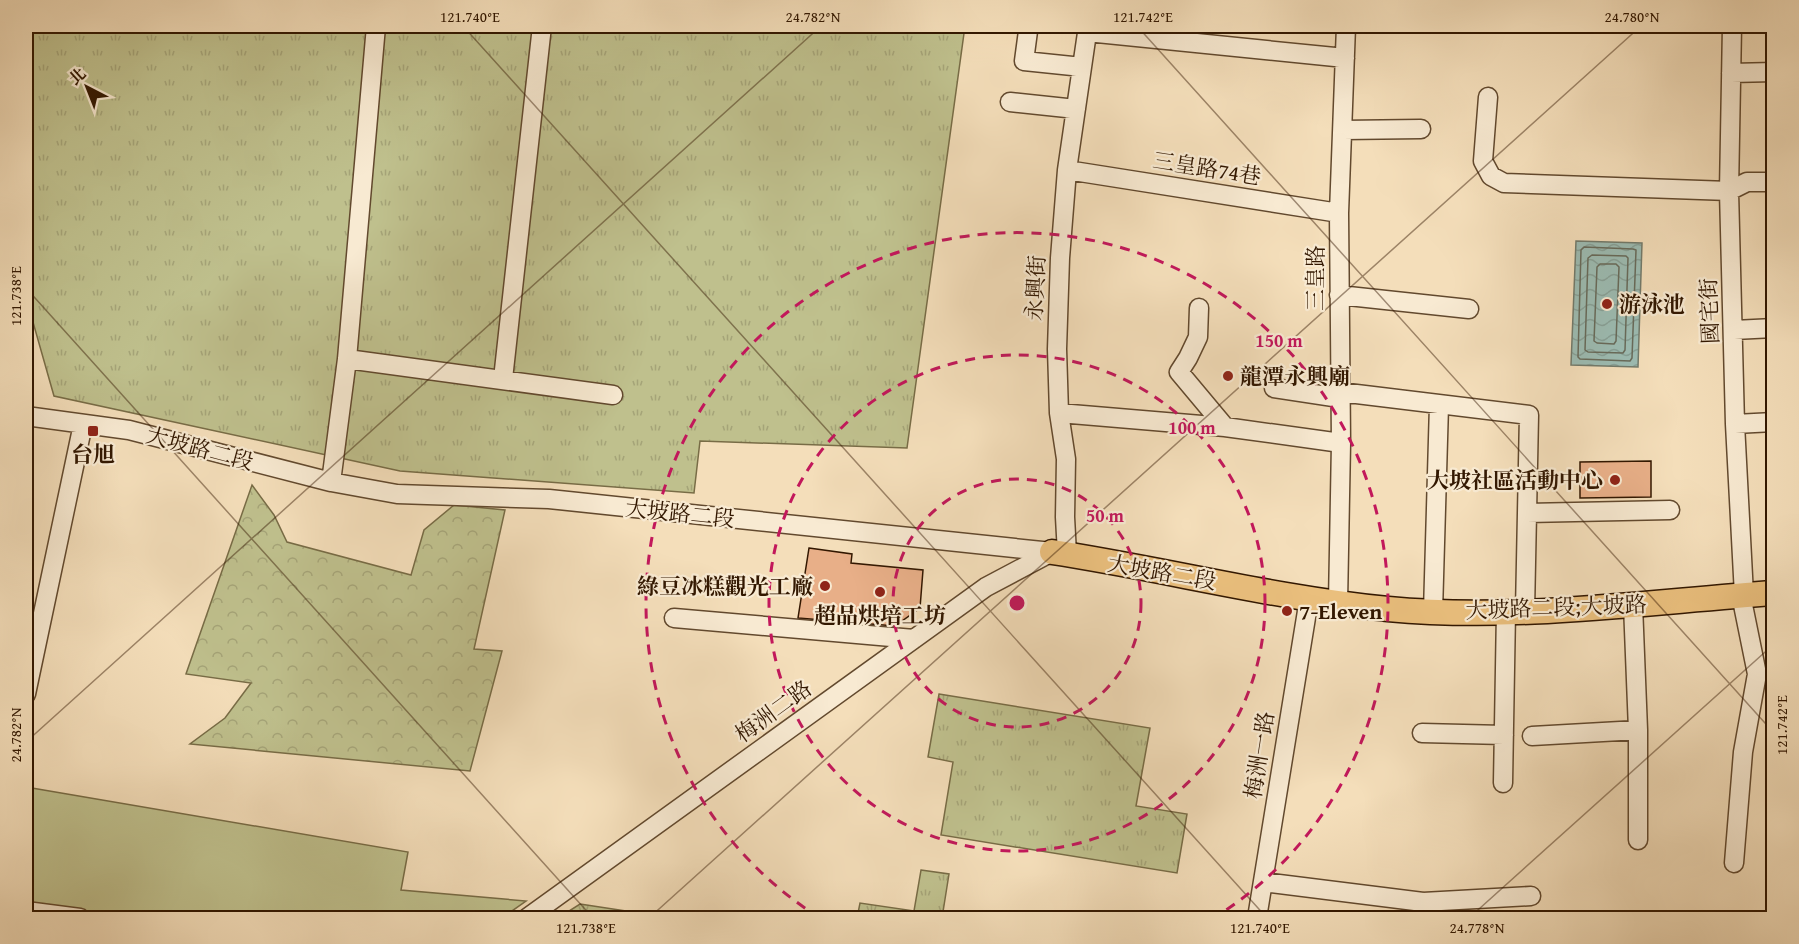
<svg xmlns="http://www.w3.org/2000/svg" width="1799" height="944" font-family="'Gentium Book Plus','Noto Serif TC',serif">
	<style>
		.grass { fill: url(#grass-tufts); stroke: #786c46; stroke-width: 1.5 }
		.forest { fill: url(#forest-crowns); stroke: #786c46; stroke-width: 1.5 }
		.park { fill: #bfc08d; stroke: #786c46; stroke-width: 1.5 }
		.water { fill: url(#water-waves); stroke: #727a6b; stroke-width: 1.5 }
		.lines { fill: none; stroke-linecap: round; stroke-linejoin: round }
		.shore { stroke: #676a5a; stroke-width: 1.5 }
		.building { fill: #e8af88; stroke: #321700; stroke-width: 1.5 }
		.minor-casing { stroke: #62492e; stroke-width: 21 }
		.major-casing { stroke: #321700; stroke-width: 27 }
		.minor { stroke: #f8ead2; stroke-width: 18 }
		.major { stroke: #eabf7d; stroke-width: 24 }
		.ticks { fill: none; stroke: #321700; stroke-width: 1.5; stroke-opacity: 0.45 }
		.ring { fill: none; stroke: #c2185b; stroke-width: 3; stroke-dasharray: 10 8 }
		.poi-dot { fill: #8f2418; stroke: #f8ead2; stroke-width: 2 }
		.labels { text-anchor: middle; stroke-width: 4.5; stroke-linejoin: round; paint-order: stroke }
		.street-label { font-size: 22px; fill: #321700; stroke: #f8ead2 }
		.poi-label { font-size: 22px; font-weight: bold; fill: #321700; stroke: #f8ead2; text-anchor: start }
		.centre { fill: #c2185b; stroke: #f8ead2; stroke-width: 3 }
		.ring-label { font-size: 18px; text-anchor: middle; font-weight: bold; fill: #c2185b; stroke: #f8ead2; stroke-width: 4.5; stroke-linejoin: round; paint-order: stroke }
		.neatline { fill: none; stroke: #321700; stroke-width: 2 }
		.ticks-label { font-size: 15px; text-anchor: middle; fill: #321700 }
	</style>
	<defs>
		<pattern id="grass-tufts" width="24" height="20" patternUnits="userSpaceOnUse" patternTransform="scale(1.5)"><rect width="24" height="20" fill="#bfc08d"/><path d="M3 7l-1-3M5 7V3M7 7l1-3M15 17l-1-3M17 17v-4M19 17l1-3" fill="none" stroke="#a5a478"/></pattern>
		<pattern id="forest-crowns" width="20" height="18" patternUnits="userSpaceOnUse" patternTransform="scale(1.5)"><rect width="20" height="18" fill="#bfc08d"/><path d="M2 6a3 3 0 1 1 6 0M12 15a3 3 0 1 1 6 0" fill="none" stroke="#a5a478"/></pattern>
		<pattern id="water-waves" width="16" height="10" patternUnits="userSpaceOnUse" patternTransform="scale(1.5)"><rect width="16" height="10" fill="#9cbcb3"/><path d="M0 5q4-4 8 0t8 0" fill="none" stroke="#87a198"/></pattern>
	</defs>
	<rect width="100%" height="100%" fill="#f4deba"/>
	<filter id="stains"><feTurbulence type="fractalNoise" baseFrequency=".00333" numOctaves="4"/><feColorMatrix values="0 0 0 0 .2 0 0 0 0 .09 0 0 0 0 .02 0 0 0 .5 -.17"/></filter>
	<radialGradient id="worn" r=".72"><stop offset=".6" stop-color="#630" stop-opacity="0"/><stop offset="1" stop-color="#630" stop-opacity=".3"/></radialGradient>
	<path class="grass" d="M 26,26 L 965,26 L 907,448 L 700,441 L 694,493 L 400,471 L 54,396 L 29,308 L 26,307 Z
		M 939,694 L 1150,728 L 1136,806 L 1187,814 L 1177,873 L 941,835 L 953,762 L 928,757 Z
		M 921,870 L 949,874 L 942,918 L 857,918 L 860,903 L 914,911 Z
		M 580,904 L 672,918 L 558,918 Z"/>
	<path class="forest" d="M 252,485 L 274,515 L 287,542 L 411,575 L 424,530 L 454,505 L 505,510 L 474,649 L 502,651 L 470,771 L 190,744 L 225,718 L 251,683 L 186,674 Z"/>
	<path class="park" d="M 26,787 L 408,852 L 401,890 L 526,901 L 502,918 L 26,918 Z"/>
	<path class="water" d="M 1576,241 L 1642,243 L 1638,367 L 1571,365 Z"/>
	<g class="lines">
		<path class="shore" d="M 1584,247 L 1633,249 L 1636,250 L 1632,358 L 1630,361 L 1580,359 L 1578,357 L 1581,250 Z
			M 1592,255 L 1626,256 L 1628,258 L 1625,350 L 1623,353 L 1588,352 L 1585,350 L 1588,258 Z
			M 1600,264 L 1616,264 L 1619,267 L 1616,341 L 1614,344 L 1597,343 L 1594,341 L 1597,267 Z"/>
	</g>
	<path class="building" d="M 1651,461 L 1651,497 L 1580,498 L 1580,462 Z
		M 809,548 L 852,554 L 851,563 L 923,570 L 920,608 L 895,626 L 798,618 Z"/>
	<g class="lines">
		<defs>
			<path id="minor" d="M 1732,26 L 1729,191 L 1735,424 L 1744,595 L 1742,600 L 1757,674 L 1743,752 L 1734,863
				M 1028,31 L 1024,61 L 1082,67
				M 1087,32 L 1345,58
				M 1731,73 L 1774,72
				M 1488,97 L 1483,161 L 1491,176 L 1504,183 L 1729,191 L 1747,182 L 1774,182
				M 1010,102 L 1076,109
				M 1343,130 L 1421,129
				M 1067,170 L 1339,213
				M 1339,295 L 1469,309
				M 1199,308 L 1198,337 L 1188,358 L 1179,372 L 1225,427
				M 1734,330 L 1774,328
				M 347,359 L 613,395
				M 503,379 L 542,26
				M 1274,388 L 1340,398
				M 1340,392 L 1529,415 L 1525,611
				M 1059,413 L 1225,427 L 1341,443
				M 26,416 L 129,430 L 331,482 L 397,494 L 549,499 L 1052,552
				M 1735,424 L 1774,422
				M 331,482 L 347,359 L 376,26
				M 1527,513 L 1670,510
				M 1067,554 L 1065,517 L 1066,459 L 1059,413 L 1057,349 L 1060,258 L 1067,170 L 1088,26
				M 1338,603 L 1341,443 L 1339,213 L 1346,26
				M 1633,605 L 1638,730 L 1638,840
				M 1433,612 L 1439,405
				M 674,618 L 914,639
				M 26,694 L 83,424
				M 1422,733 L 1504,735
				M 1532,736 L 1638,730
				M 1503,783 L 1506,611
				M 1263,882 L 1423,902 L 1531,896
				M 26,911 L 80,918
				M 527,918 L 986,587 L 1052,552
				M 1257,918 L 1309,599"/>
			<path id="major" d="M 1052,552 C 1164,569 1275,598 1388,609 C 1516,621 1646,602 1774,593"/>
		</defs>
		<use href="#minor" class="minor-casing"/>
		<use href="#major" class="major-casing"/>
		<use href="#minor" class="minor"/>
		<use href="#major" class="major"/>
	</g>
	<path class="ticks" d="M 463,26 L 1267,918M 1137,26 L 1774,733M 26,288 L 593,918M 26,742 L 821,26M 649,918 L 1641,26M 1469,918 L 1774,644"/>
	<g class="ring">
		<circle cx="1017" cy="603" r="124"/>
		<circle cx="1017" cy="603" r="248"/>
		<path d="M820 918A371 371 0 1 1 1214 918"/>
	</g>
	<g class="poi-dot">
		<circle cx="1607" cy="304" r="6"/>
		<circle cx="1228" cy="376" r="6"/>
		<rect x="87" y="425" width="12" height="12" rx="3"/>
		<circle cx="1615" cy="480" r="6"/>
		<circle cx="825" cy="586" r="6"/>
		<circle cx="880" cy="592" r="6"/>
		<circle cx="1287" cy="611" r="6"/>
	</g>
	<g class="labels">
		<g class="street-label">
			<text transform="translate(1207 168) rotate(9)" y="8">三皇路74巷</text>
			<text transform="translate(1315 278) rotate(-90)" y="8">三皇路</text>
			<text transform="translate(1035 288) rotate(-87)" y="8">永興街</text>
			<text transform="translate(1709 311) rotate(-92)" y="8">國宅街</text>
			<text transform="translate(200 448) rotate(15)" y="8">大坡路二段</text>
			<text transform="translate(680 513) rotate(6)" y="8">大坡路二段</text>
			<text transform="translate(1162 572) rotate(10)" y="8">大坡路二段</text>
			<text transform="translate(1556 607) rotate(-2)" y="8">大坡路二段;大坡路</text>
			<text transform="translate(773 711) rotate(-36)" y="8">梅洲二路</text>
			<text transform="translate(1259 755) rotate(-81)" y="8">梅洲一路</text>
		</g>
		<g class="poi-label">
			<text x="1619" y="312">游泳池</text>
			<text x="1240" y="384">龍潭永興廟</text>
			<text x="93" y="462" text-anchor="middle">台旭</text>
			<text x="1603" y="488" text-anchor="end">大坡社區活動中心</text>
			<text x="813" y="594" text-anchor="end">綠豆冰糕觀光工廠</text>
			<text x="1299" y="619">7-Eleven</text>
			<text x="880" y="623" text-anchor="middle">超品烘培工坊</text>
		</g>
	</g>
	<circle cx="1017" cy="603" r="9" class="centre"/>
	<g class="ring-label">
		<text x="1279" y="347">150 m</text>
		<text x="1192" y="434">100 m</text>
		<text x="1105" y="522">50 m</text>
	</g>
	<rect width="1799" height="944" fill="none" stroke="#f4deba" stroke-width="66"/>
	<g transform="translate(87 87) rotate(318)" stroke="#f8ead2" stroke-width="4.5" paint-order="stroke">
	<path d="M0-4.5L10 22L0 15L-10 22Z" fill="#321700"/>
	<text y="-9" font-size="16" font-weight="bold" text-anchor="middle" fill="#321700">北</text>
	</g>
	<rect x="33" y="33" width="1733" height="878" class="neatline"/>
	<g class="ticks-label">
		<text x="470" y="22">121.740°E</text>
		<text x="813" y="22">24.782°N</text>
		<text x="1143" y="22">121.742°E</text>
		<text x="1632" y="22">24.780°N</text>
		<text transform="translate(16 296) rotate(-90)" y="5">121.738°E</text>
		<text transform="translate(1782 725) rotate(-90)" y="5">121.742°E</text>
		<text transform="translate(16 735) rotate(-90)" y="5">24.782°N</text>
		<text x="586" y="933">121.738°E</text>
		<text x="1260" y="933">121.740°E</text>
		<text x="1477" y="933">24.778°N</text>
	</g>
	<rect width="100%" height="100%" filter="url(#stains)"/>
	<rect width="100%" height="100%" fill="url(#worn)"/>
</svg>
